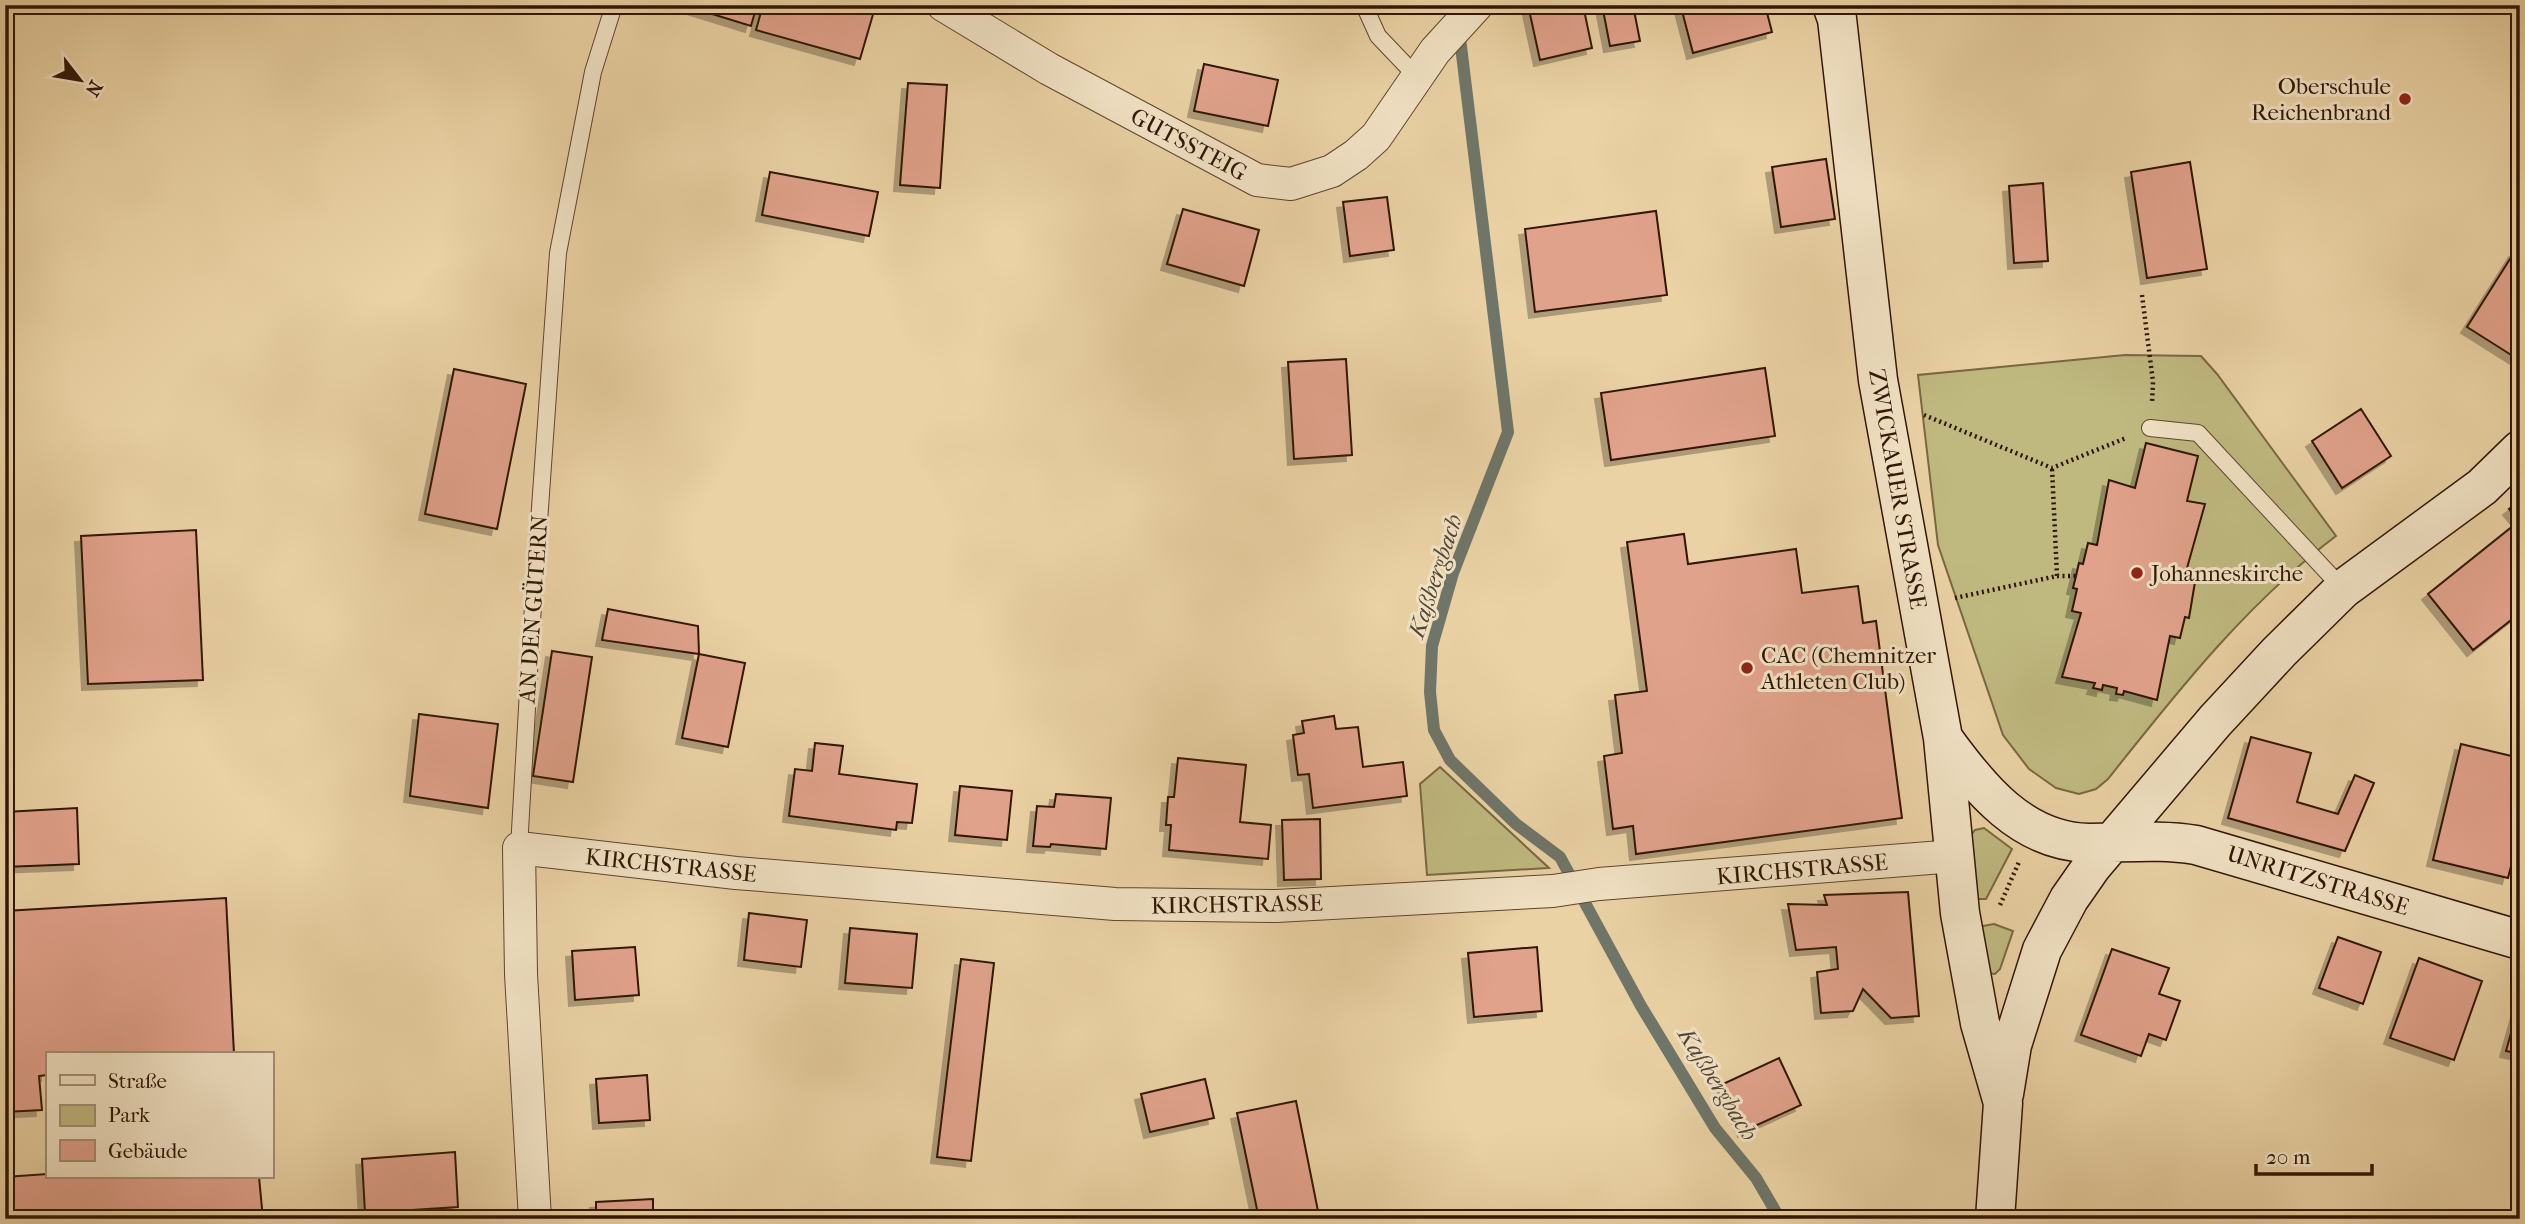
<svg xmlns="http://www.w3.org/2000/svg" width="2525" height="1224" font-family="'IM FELL French Canon',serif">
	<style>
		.green { fill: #bfb980; stroke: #786842; stroke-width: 2 }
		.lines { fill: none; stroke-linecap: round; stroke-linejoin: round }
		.stream { stroke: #6f7669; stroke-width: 12 }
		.building { fill: #e1a28c; stroke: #311603; stroke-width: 2; filter: url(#shadow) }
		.lane-casing { stroke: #5f452b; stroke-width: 18 }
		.street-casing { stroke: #5f452b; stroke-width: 34 }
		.secondary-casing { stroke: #311603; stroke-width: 41 }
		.path { stroke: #311603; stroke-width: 4.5; stroke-dasharray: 2 3.5; stroke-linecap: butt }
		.lane { stroke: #f1e2c4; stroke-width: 16 }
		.street { stroke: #f1e2c4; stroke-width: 32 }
		.secondary { stroke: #f1e2c4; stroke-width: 38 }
		.poi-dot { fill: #8f2418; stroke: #f1e2c4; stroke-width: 2.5 }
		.labels { text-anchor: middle; stroke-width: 6; stroke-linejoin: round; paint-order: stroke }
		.poi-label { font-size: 23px; fill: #311603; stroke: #f1e2c4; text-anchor: start }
		.street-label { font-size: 23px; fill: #311603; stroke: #f1e2c4 }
		.water-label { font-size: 24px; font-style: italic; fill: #504636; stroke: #f1e2c4 }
	</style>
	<defs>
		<filter id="shadow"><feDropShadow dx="-6" dy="6" stdDeviation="0" flood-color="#0004"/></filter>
	</defs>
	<rect width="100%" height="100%" fill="#ead2a4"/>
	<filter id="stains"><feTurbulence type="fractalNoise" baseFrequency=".00286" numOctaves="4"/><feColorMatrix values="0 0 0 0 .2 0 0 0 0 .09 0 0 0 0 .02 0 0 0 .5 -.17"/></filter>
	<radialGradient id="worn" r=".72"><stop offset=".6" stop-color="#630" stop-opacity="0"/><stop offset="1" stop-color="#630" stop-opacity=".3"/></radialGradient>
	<path class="green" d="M 2125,355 L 2201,356 L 2217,374 L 2336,536 C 2247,603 2177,692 2108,779 L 2096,789 L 2079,794 L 2056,788 L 2029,769 L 2003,735 L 1938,545 L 1918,375 Z
		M 1440,767 L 1549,868 L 1427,875 L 1420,784 Z
		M 1984,828 L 2012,849 L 1986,899 L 1976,899 L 1969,838 L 1975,830 Z
		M 1994,924 L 2013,931 L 2000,969 L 1995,974 L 1987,973 L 1977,927 Z"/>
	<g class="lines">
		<path class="stream" d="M 1459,30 L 1508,432 L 1453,573 L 1432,646 L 1430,692 L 1434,730 L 1450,760 L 1516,824 L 1560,857 L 1641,1006 L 1715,1128 L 1756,1178 L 1780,1219"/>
	</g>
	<path class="building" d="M 683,5 L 757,5 L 751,26 Z
		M 763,5 L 853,5 L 874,11 L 860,59 L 756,30 Z
		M 1528,5 L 1583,5 L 1592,48 L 1540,60 Z
		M 1602,5 L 1633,5 L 1640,41 L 1610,46 Z
		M 1686,5 L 1765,5 L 1772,32 L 1693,53 L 1681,7 Z
		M 1204,64 L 1278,80 L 1268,126 L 1194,111 Z
		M 908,83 L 947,85 L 940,188 L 900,185 Z
		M 1826,159 L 1835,219 L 1781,227 L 1772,167 Z
		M 2190,162 L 2207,269 L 2147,278 L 2131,172 Z
		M 770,172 L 878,192 L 869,236 L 762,215 Z
		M 2043,183 L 2048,261 L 2014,263 L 2009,186 Z
		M 1387,197 L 1394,250 L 1350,256 L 1343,202 Z
		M 1183,209 L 1259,230 L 1244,286 L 1167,264 Z
		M 1656,211 L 1667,295 L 1535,312 L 1525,229 Z
		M 2515,251 L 2520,254 L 2520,352 L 2516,358 L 2467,327 Z
		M 1346,359 L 1352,455 L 1294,459 L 1288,362 Z
		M 1765,368 L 1775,436 L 1611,460 L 1601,393 Z
		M 454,369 L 526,384 L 497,529 L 425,514 Z
		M 2361,409 L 2391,456 L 2342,488 L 2312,441 Z
		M 2146,443 L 2198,456 L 2187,501 L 2205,504 L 2187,568 L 2197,570 L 2189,618 L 2185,617 L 2180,638 L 2170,636 L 2157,700 L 2124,691 L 2123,695 L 2116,694 L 2117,688 L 2103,685 L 2102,690 L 2093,688 L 2095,683 L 2062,677 L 2081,613 L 2072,611 L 2077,589 L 2073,588 L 2076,576 L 2079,563 L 2083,564 L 2088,543 L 2097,545 L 2109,480 L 2135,488 Z
		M 9,486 L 13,560 L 5,561 L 5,487 Z
		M 2520,501 L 2520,613 L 2473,650 L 2428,594 L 2519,521 L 2509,509 Z
		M 196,530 L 203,680 L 88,684 L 81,536 Z
		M 1684,534 L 1688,564 L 1796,549 L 1802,593 L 1858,586 L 1863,623 L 1876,621 L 1902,818 L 1636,854 L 1633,826 L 1613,829 L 1604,756 L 1622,753 L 1615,695 L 1647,691 L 1627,542 Z
		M 608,609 L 698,626 L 699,654 L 602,640 Z
		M 552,651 L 592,657 L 573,782 L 533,776 Z
		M 699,654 L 745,663 L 728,747 L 682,738 Z
		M 419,714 L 498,724 L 488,808 L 410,796 Z
		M 1334,716 L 1336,729 L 1358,727 L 1363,767 L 1403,762 L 1407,796 L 1313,808 L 1309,774 L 1298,775 L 1293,735 L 1304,733 L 1302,721 Z
		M 2251,737 L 2311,753 L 2297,802 L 2338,814 L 2355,775 L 2374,783 L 2345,851 L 2228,818 Z
		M 815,743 L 843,746 L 839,774 L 917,784 L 912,823 L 897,822 L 896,830 L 789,816 L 795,769 L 812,771 Z
		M 2461,744 L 2520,758 L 2520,831 L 2508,878 L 2433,860 Z
		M 1178,758 L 1246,765 L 1240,822 L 1271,825 L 1268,859 L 1169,850 L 1171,825 L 1166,825 L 1168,797 L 1174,797 Z
		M 960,786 L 1012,791 L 1007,840 L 955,835 Z
		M 1056,794 L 1111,798 L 1106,849 L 1051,844 L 1050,847 L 1033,846 L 1037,806 L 1054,807 Z
		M 77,808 L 79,864 L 5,867 L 5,812 Z
		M 1320,819 L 1321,879 L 1284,880 L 1282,820 Z
		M 1908,892 L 1919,1016 L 1891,1018 L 1863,989 L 1853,1011 L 1821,1013 L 1817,972 L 1838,969 L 1836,947 L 1796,950 L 1788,904 L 1827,905 L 1824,895 Z
		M 226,898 L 234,1054 L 47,1054 L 47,1075 L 39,1076 L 42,1110 L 5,1112 L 5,911 Z
		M 749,913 L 807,920 L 801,967 L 744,960 Z
		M 850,928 L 917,934 L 912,988 L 845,983 Z
		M 2338,937 L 2381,952 L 2363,1004 L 2319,988 Z
		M 635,947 L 639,995 L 575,1000 L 572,951 Z
		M 1537,947 L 1542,1011 L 1474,1017 L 1468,953 Z
		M 2112,949 L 2169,968 L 2159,994 L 2180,1001 L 2166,1040 L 2149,1034 L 2141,1056 L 2081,1035 Z
		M 2419,958 L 2482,981 L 2454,1060 L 2390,1038 Z
		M 961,959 L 994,963 L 971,1161 L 937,1157 Z
		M 2520,1001 L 2520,1054 L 2506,1051 Z
		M 1779,1058 L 1801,1105 L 1744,1131 L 1723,1084 Z
		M 647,1075 L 650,1120 L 599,1123 L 596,1079 Z
		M 1205,1079 L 1214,1118 L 1150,1132 L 1141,1094 Z
		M 1296,1101 L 1318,1211 L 1284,1219 L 1259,1219 L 1237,1113 Z
		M 455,1152 L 458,1207 L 365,1213 L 362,1159 Z
		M 47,1174 L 47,1177 L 259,1177 L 263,1219 L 5,1219 L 5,1177 Z
		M 653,1199 L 653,1219 L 596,1219 L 596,1202 Z
		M 2230,1214 L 2440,1217 L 2439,1219 L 2230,1219 Z"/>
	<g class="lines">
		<defs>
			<path id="lane" d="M 1364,5 L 1378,36 L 1418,78
				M 2150,428 L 2198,433 L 2343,589
				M 519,848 L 532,621 L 558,253 L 593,72 L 614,5"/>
			<path id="street" d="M 943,5 L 1049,69 L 1257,180 L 1291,184 L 1332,171 L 1356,155 L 1376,137 L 1435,51 L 1477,5
				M 535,1219 L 521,974 L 519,848 L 736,873 L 1115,904 L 1276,906 L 1553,891 L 1599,884 L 1955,856"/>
			<path id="secondary" d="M 1832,5 L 1837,19 L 1878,380 L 1943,738 L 1960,913 L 1980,1023 L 2003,1103 L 1995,1219
				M 1943,738 C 1979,788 2022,842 2089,843 C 2126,843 2160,839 2196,845 L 2520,940
				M 2004,1094 L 2012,1045 L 2042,950 L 2069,899 L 2092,866 L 2215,721 L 2279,652 L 2343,589 L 2482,487 L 2520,450"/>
		</defs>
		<use href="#lane" class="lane-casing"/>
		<use href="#street" class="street-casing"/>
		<use href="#secondary" class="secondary-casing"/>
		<path class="path" d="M 2142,295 L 2153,382 L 2152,403
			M 1924,415 L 2052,468 L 2126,438
			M 2057,576 L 2076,576
			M 1955,598 L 2057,576 L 2052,468
			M 2000,905 L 2019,862"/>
		<use href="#lane" class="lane"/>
		<use href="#street" class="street"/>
		<use href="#secondary" class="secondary"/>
	</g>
	<g class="poi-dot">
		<circle cx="2405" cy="99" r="7"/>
		<circle cx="2137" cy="573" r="7"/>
		<circle cx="1747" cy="668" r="7"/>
	</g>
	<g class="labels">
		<g class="poi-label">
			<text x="2391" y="94" text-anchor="end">Oberschule<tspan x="2391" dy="26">Reichenbrand</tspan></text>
			<text x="2151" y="581">Johanneskirche</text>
			<text x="1761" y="663">CAC (Chemnitzer<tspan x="1761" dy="26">Athleten Club)</tspan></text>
		</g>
		<g class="street-label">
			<text transform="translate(1189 144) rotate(28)" y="8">GUTSSTEIG</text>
			<text transform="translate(1898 489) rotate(80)" y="8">ZWICKAUER STRASSE</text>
			<text transform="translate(533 609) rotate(-86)" y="8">AN DEN GÜTERN</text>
			<text transform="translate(671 865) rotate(6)" y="8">KIRCHSTRASSE</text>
			<text transform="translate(1802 869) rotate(-5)" y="8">KIRCHSTRASSE</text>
			<text transform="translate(2318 880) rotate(17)" y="8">UNRITZSTRASSE</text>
			<text transform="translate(1237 904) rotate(-1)" y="8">KIRCHSTRASSE</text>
		</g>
		<g class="water-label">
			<text transform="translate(1435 576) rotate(-72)" y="8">Kaßbergbach</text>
			<text transform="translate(1718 1084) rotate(58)" y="8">Kaßbergbach</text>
		</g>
	</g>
	<rect width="2525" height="1224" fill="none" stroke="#ead2a4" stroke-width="28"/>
	<rect x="7" y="7" width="2511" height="1210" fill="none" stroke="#311603" stroke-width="3.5"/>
	<rect x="14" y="14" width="2497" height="1196" fill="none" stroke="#311603" stroke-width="2"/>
	<rect x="46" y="1052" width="228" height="126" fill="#f1e2c4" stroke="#a49077" stroke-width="2"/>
	<rect x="60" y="1075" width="35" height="10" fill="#f1e2c4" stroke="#a49077" stroke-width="2"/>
	<text x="108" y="1088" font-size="21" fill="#311603">Straße</text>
	<rect x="60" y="1105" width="35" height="21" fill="#bfb980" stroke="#a49077" stroke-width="2"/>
	<text x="108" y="1122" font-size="21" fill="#311603">Park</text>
	<rect x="60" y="1140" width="35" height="21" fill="#e1a28c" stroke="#a49077" stroke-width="2"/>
	<text x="108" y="1158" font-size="21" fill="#311603">Gebäude</text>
	<g transform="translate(80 80) rotate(121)" stroke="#f1e2c4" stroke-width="5" paint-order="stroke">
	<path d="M0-5L12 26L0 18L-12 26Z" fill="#311603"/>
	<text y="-10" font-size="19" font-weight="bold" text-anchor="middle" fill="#311603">N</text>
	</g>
	<path d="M2256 1164v10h116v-10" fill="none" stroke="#311603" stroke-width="3.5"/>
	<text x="2266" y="1164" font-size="21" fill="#311603" stroke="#f1e2c4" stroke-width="5" paint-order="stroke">20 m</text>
	<rect width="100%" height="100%" filter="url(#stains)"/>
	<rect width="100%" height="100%" fill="url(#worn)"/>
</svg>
